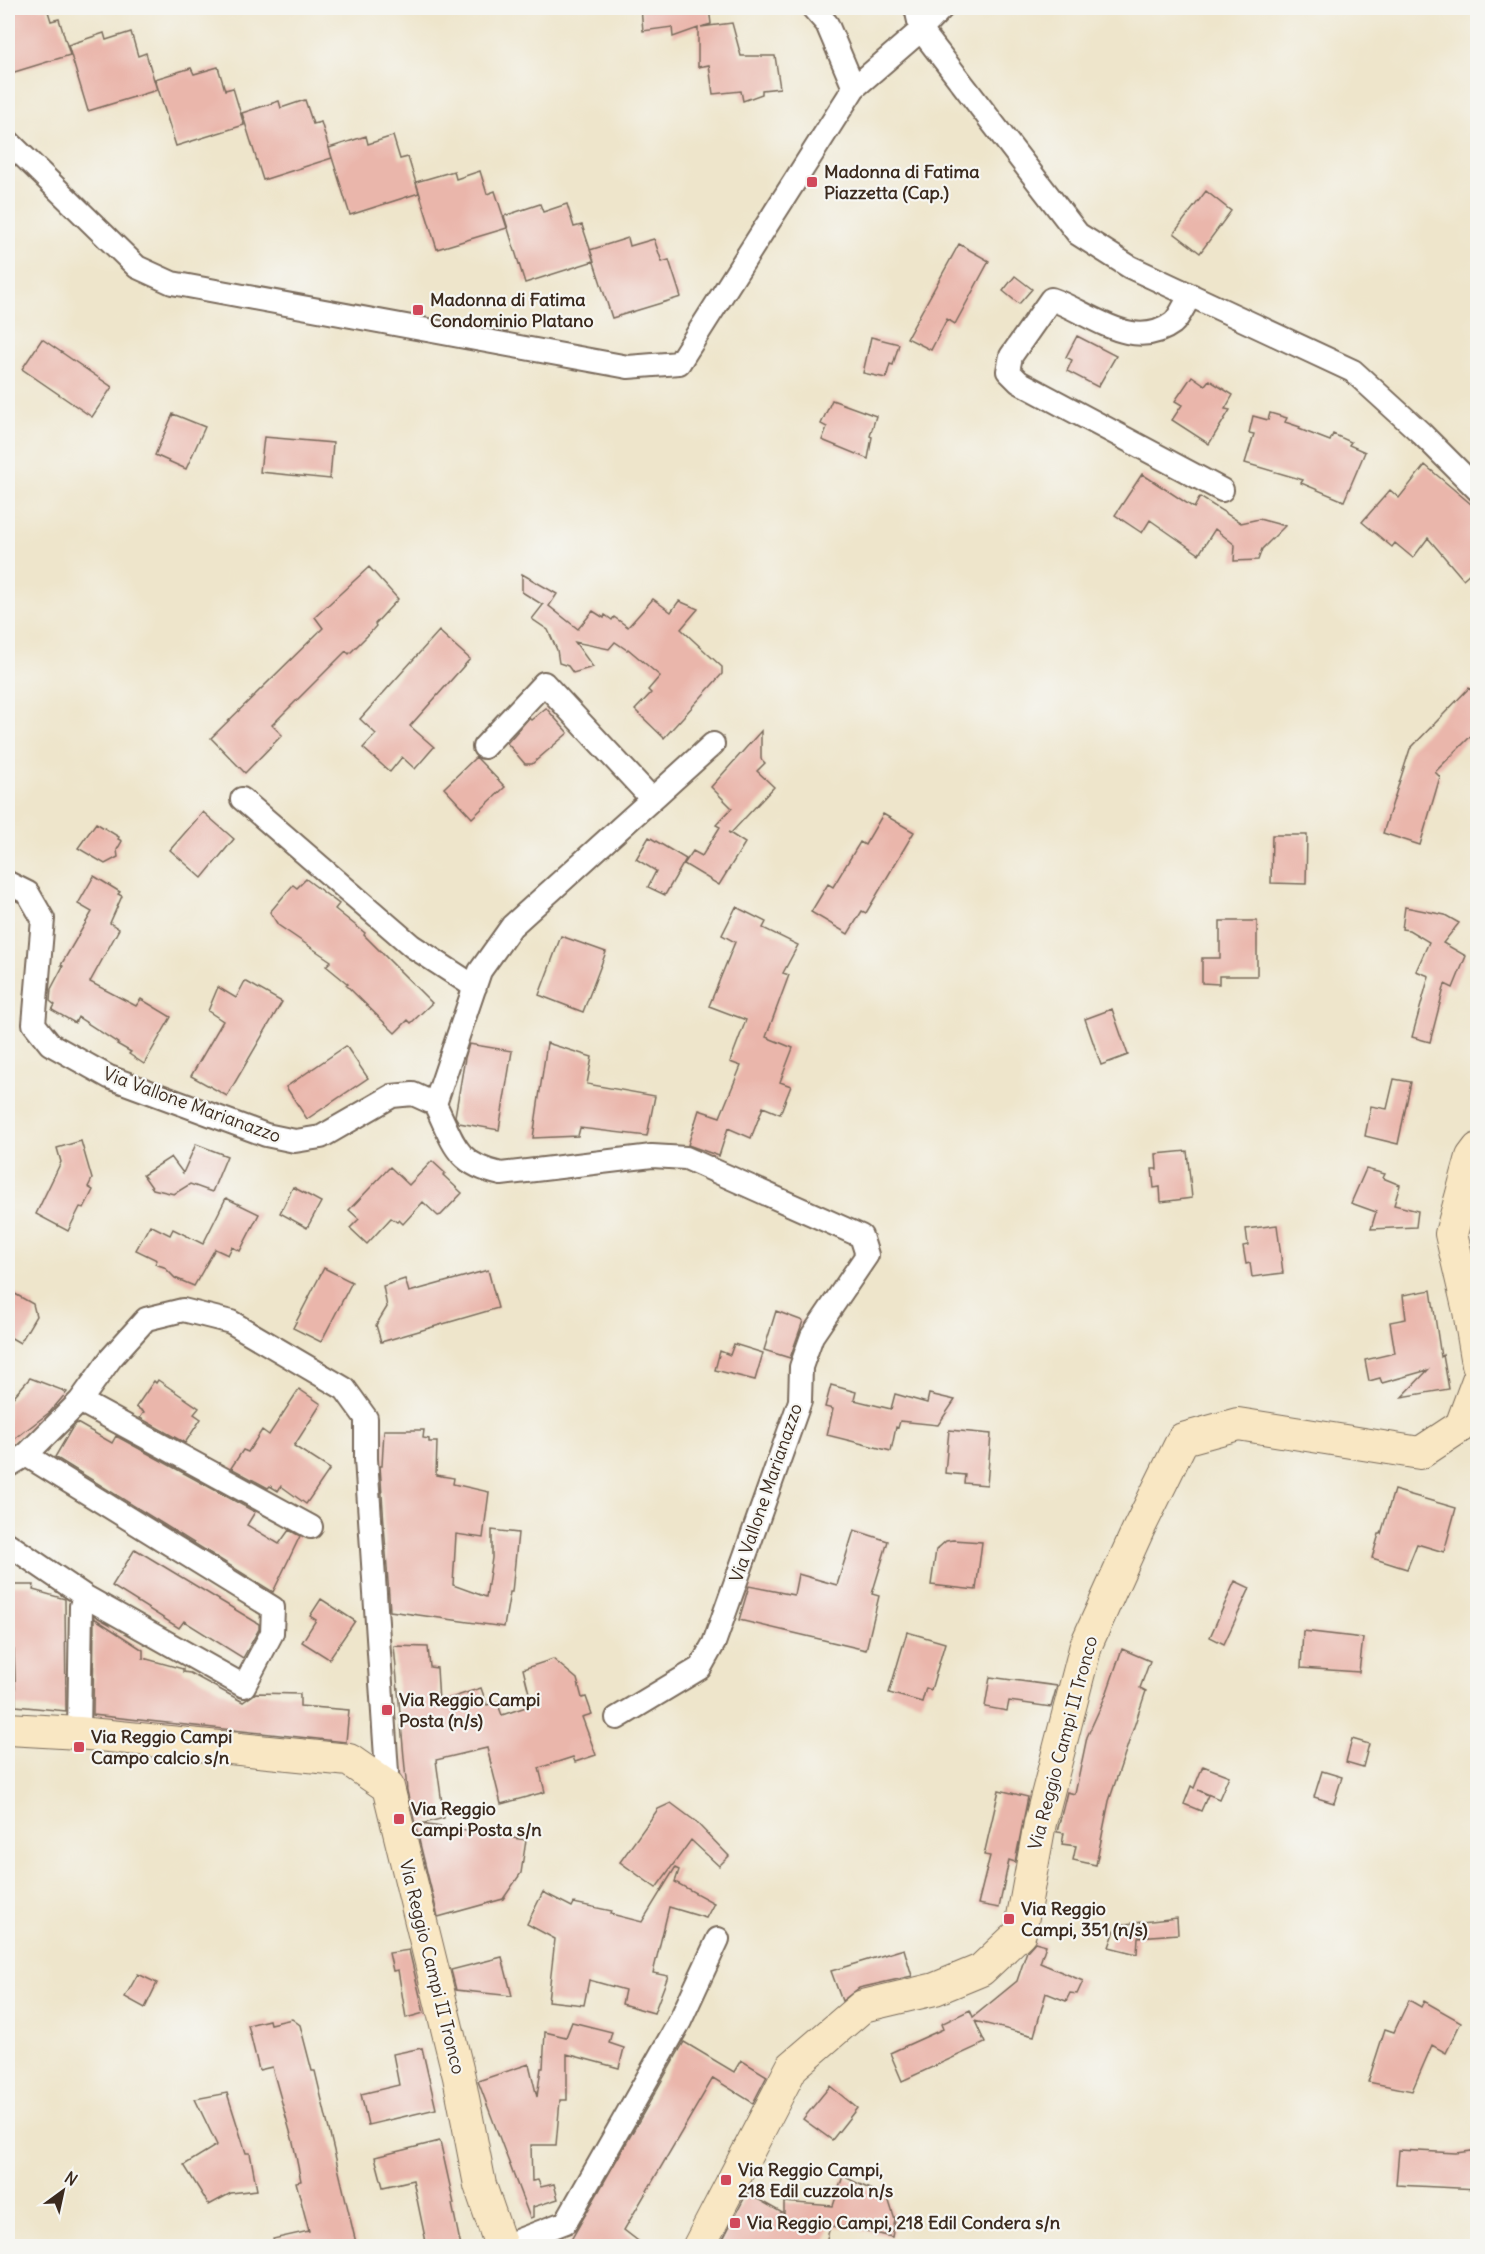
<svg xmlns="http://www.w3.org/2000/svg" width="1485" height="2254" font-family="Delius,sans-serif">
	<style>
		.building { fill: #eab6ab }
		.lines { fill: none; stroke-linecap: round; stroke-linejoin: round }
		.minor-casing { stroke: #7a6b5b; stroke-width: 26 }
		.secondary-casing { stroke: #7a6b5b; stroke-width: 34 }
		.minor { stroke: #fff; stroke-width: 22 }
		.secondary { stroke: #f9e7c3; stroke-width: 32 }
		.poi-dot { fill: #d1495b; stroke: #f6f6f2; stroke-width: 2 }
		.labels { text-anchor: middle; stroke-width: 4.5; stroke-linejoin: round; paint-order: stroke }
		.poi-label { font-size: 18px; font-weight: bold; fill: #3b2a1e; stroke: #f6f6f2; text-anchor: start }
		.street-label { font-size: 18px; fill: #3b2a1e; stroke: #f6f6f2 }
	</style>
	<rect width="100%" height="100%" fill="#f6f6f2"/>
	<filter id="ink" filterUnits="userSpaceOnUse"><feTurbulence type="fractalNoise" baseFrequency=".0167" numOctaves="2"/><feDisplacementMap in="SourceGraphic" scale="12" xChannelSelector="R" yChannelSelector="G"/><feConvolveMatrix kernelMatrix="1 2 1 2 8 2 1 2 1" color-interpolation-filters="sRGB"/></filter>
	<filter id="wash" filterUnits="userSpaceOnUse"><feTurbulence type="fractalNoise" baseFrequency=".008" numOctaves="4" result="noise"/><feDisplacementMap in="SourceGraphic" scale="24" xChannelSelector="R" yChannelSelector="G"/><feGaussianBlur stdDeviation="1.35" result="paint"/><feColorMatrix in="noise" values="0 0 0 0 0 0 0 0 0 0 0 0 0 0 0 0 0 1.4 0 .05"/><feComposite in="paint" operator="in"/></filter>
	<g filter="url(#wash)">
		<rect width="100%" height="100%" fill="#eee5cb"/>
		<g id="blocks">
			<path class="building" d="M 8,8 L 47,8 L 51,21 L 59,19 L 70,55 L 8,74 Z
				M 641,8 L 709,8 L 711,24 L 701,27 L 732,23 L 741,56 L 775,56 L 780,88 L 762,90 L 762,94 L 743,101 L 741,91 L 713,94 L 709,65 L 698,67 L 698,28 L 673,37 L 672,27 L 643,31 Z
				M 131,32 L 138,56 L 146,53 L 157,90 L 88,111 L 68,45 L 104,33 L 106,40 Z
				M 218,67 L 225,90 L 233,88 L 244,125 L 176,146 L 155,79 L 191,68 L 194,74 Z
				M 305,100 L 313,124 L 321,122 L 332,158 L 263,180 L 242,113 L 279,101 L 281,108 Z
				M 366,136 L 368,144 L 393,136 L 400,159 L 408,157 L 419,193 L 350,215 L 329,148 Z
				M 454,171 L 456,179 L 480,171 L 487,194 L 495,191 L 507,228 L 437,249 L 416,182 Z
				M 1206,191 L 1231,211 L 1200,253 L 1174,233 Z
				M 540,204 L 543,212 L 567,204 L 574,227 L 582,225 L 594,261 L 525,283 L 504,216 Z
				M 628,238 L 630,246 L 654,239 L 662,262 L 669,260 L 681,297 L 612,318 L 590,250 Z
				M 959,244 L 989,261 L 955,324 L 947,319 L 931,350 L 907,338 Z
				M 1015,276 L 1032,289 L 1019,304 L 1003,291 Z
				M 1077,336 L 1116,356 L 1098,387 L 1067,371 L 1072,360 L 1066,357 Z
				M 871,337 L 899,344 L 893,365 L 890,364 L 886,378 L 863,373 Z
				M 42,339 L 112,387 L 92,417 L 22,369 Z
				M 1192,376 L 1205,385 L 1209,380 L 1233,395 L 1225,409 L 1230,410 L 1209,444 L 1172,420 L 1182,405 L 1175,401 Z
				M 832,400 L 876,416 L 870,436 L 872,437 L 868,459 L 822,440 L 827,427 L 821,424 Z
				M 1270,413 L 1287,418 L 1285,422 L 1300,427 L 1299,429 L 1330,441 L 1333,434 L 1351,442 L 1349,445 L 1365,452 L 1344,501 L 1301,483 L 1303,480 L 1245,463 L 1254,434 L 1249,433 L 1253,416 L 1268,420 Z
				M 173,414 L 205,427 L 186,469 L 155,455 Z
				M 264,437 L 333,443 L 330,479 L 260,472 Z
				M 1425,465 L 1478,510 L 1478,566 L 1463,579 L 1428,538 L 1413,558 L 1395,543 L 1392,547 L 1362,522 L 1390,490 L 1399,498 Z
				M 1142,474 L 1194,508 L 1200,497 L 1241,523 L 1259,519 L 1285,526 L 1262,549 L 1258,560 L 1234,561 L 1235,545 L 1215,529 L 1199,554 L 1150,520 L 1142,533 L 1115,515 Z
				M 369,567 L 398,599 L 375,624 L 376,626 L 367,636 L 349,654 L 346,651 L 272,725 L 282,735 L 245,773 L 211,738 L 323,628 L 315,617 Z
				M 522,574 L 557,594 L 549,606 L 578,629 L 593,611 L 604,618 L 605,615 L 612,620 L 614,617 L 628,627 L 653,599 L 671,612 L 679,601 L 698,609 L 681,629 L 722,667 L 722,674 L 664,738 L 635,710 L 651,693 L 648,690 L 660,676 L 628,649 L 627,650 L 615,642 L 609,649 L 575,642 L 593,667 L 573,673 L 568,666 L 559,663 L 557,650 L 548,630 L 532,619 L 543,605 L 522,592 Z
				M 439,631 L 470,659 L 410,726 L 434,747 L 415,769 L 402,757 L 390,772 L 363,748 L 376,734 L 360,719 Z
				M 1469,688 L 1478,697 L 1478,729 L 1435,772 L 1440,777 L 1420,845 L 1383,833 L 1410,749 Z
				M 546,708 L 568,733 L 532,764 L 525,764 L 507,743 L 529,718 L 531,720 Z
				M 761,731 L 761,759 L 765,763 L 757,771 L 774,787 L 731,833 L 728,832 L 745,843 L 719,885 L 684,864 L 693,851 L 702,856 L 720,827 L 716,825 L 732,808 L 711,787 Z
				M 476,757 L 505,787 L 472,818 L 444,788 Z
				M 203,812 L 234,839 L 202,878 L 170,850 Z
				M 883,814 L 914,832 L 866,913 L 862,911 L 848,934 L 811,912 L 828,884 L 833,887 L 860,842 L 865,845 Z
				M 96,823 L 119,837 L 118,839 L 122,841 L 117,850 L 118,857 L 105,864 L 78,848 Z
				M 1272,835 L 1307,835 L 1306,884 L 1271,883 Z
				M 649,837 L 686,859 L 665,895 L 648,887 L 656,871 L 636,859 Z
				M 94,876 L 120,892 L 118,894 L 122,896 L 110,923 L 119,929 L 90,982 L 136,1006 L 141,999 L 171,1017 L 144,1064 L 129,1054 L 131,1052 L 117,1044 L 118,1043 L 78,1017 L 75,1023 L 52,1010 L 55,1005 L 50,1001 L 51,989 L 63,966 L 61,965 L 92,912 L 78,904 Z
				M 306,879 L 339,904 L 335,909 L 365,933 L 364,935 L 432,1003 L 411,1023 L 408,1020 L 395,1033 L 346,985 L 348,984 L 326,966 L 331,961 L 278,925 L 270,912 L 293,885 L 297,888 Z
				M 736,907 L 766,922 L 763,928 L 798,945 L 783,973 L 789,975 L 766,1037 L 793,1048 L 780,1082 L 791,1086 L 780,1114 L 763,1107 L 751,1138 L 728,1128 L 719,1156 L 688,1145 L 699,1110 L 720,1117 L 741,1066 L 730,1062 L 746,1020 L 709,1006 L 735,942 L 722,935 Z
				M 1405,907 L 1445,915 L 1459,923 L 1443,943 L 1466,956 L 1453,988 L 1445,984 L 1430,1042 L 1412,1037 L 1429,976 L 1416,971 L 1429,942 L 1409,930 L 1402,929 Z
				M 1220,921 L 1257,921 L 1257,976 L 1219,976 L 1219,984 L 1202,983 L 1202,958 L 1220,958 Z
				M 561,936 L 606,952 L 583,1012 L 539,995 Z
				M 245,981 L 282,1002 L 227,1096 L 191,1076 L 223,1021 L 208,1011 L 218,987 L 236,998 Z
				M 1112,1009 L 1128,1055 L 1101,1065 L 1085,1019 Z
				M 547,1043 L 592,1057 L 587,1084 L 655,1096 L 647,1136 L 580,1128 L 578,1136 L 533,1138 Z
				M 469,1044 L 512,1051 L 499,1130 L 459,1123 L 455,1116 L 465,1058 Z
				M 346,1046 L 368,1078 L 307,1119 L 286,1087 Z
				M 1394,1079 L 1411,1082 L 1398,1144 L 1365,1136 L 1371,1106 L 1387,1109 Z
				M 81,1141 L 92,1179 L 88,1187 L 93,1190 L 84,1208 L 80,1207 L 68,1231 L 36,1214 L 61,1162 L 57,1148 Z
				M 196,1144 L 227,1156 L 212,1192 L 190,1184 L 174,1194 L 153,1189 L 143,1175 L 171,1157 L 183,1173 Z
				M 1187,1151 L 1192,1198 L 1161,1202 L 1160,1187 L 1154,1188 L 1152,1169 L 1157,1169 L 1156,1154 Z
				M 432,1161 L 445,1173 L 443,1175 L 462,1193 L 441,1215 L 438,1216 L 423,1202 L 403,1224 L 399,1220 L 397,1222 L 391,1218 L 367,1244 L 350,1228 L 359,1219 L 349,1210 L 390,1167 L 409,1185 Z
				M 1366,1169 L 1385,1174 L 1383,1178 L 1400,1185 L 1394,1205 L 1418,1211 L 1416,1227 L 1371,1229 L 1376,1212 L 1351,1203 Z
				M 293,1187 L 321,1202 L 307,1228 L 280,1213 Z
				M 226,1198 L 259,1214 L 240,1251 L 232,1247 L 228,1255 L 215,1249 L 194,1286 L 175,1278 L 164,1267 L 155,1264 L 157,1260 L 136,1250 L 150,1225 L 170,1235 L 173,1229 L 203,1244 Z
				M 1277,1225 L 1283,1273 L 1252,1277 L 1250,1263 L 1246,1264 L 1243,1246 L 1248,1245 L 1246,1229 Z
				M 324,1268 L 352,1282 L 321,1342 L 293,1328 Z
				M 488,1270 L 498,1308 L 381,1342 L 376,1325 L 387,1307 L 383,1286 L 405,1279 L 409,1292 Z
				M 8,1290 L 33,1304 L 36,1316 L 20,1343 L 8,1336 Z
				M 1431,1290 L 1441,1357 L 1443,1355 L 1449,1389 L 1402,1397 L 1428,1370 L 1382,1383 L 1380,1378 L 1369,1381 L 1365,1360 L 1395,1353 L 1390,1322 L 1406,1319 L 1403,1295 Z
				M 776,1311 L 803,1321 L 790,1358 L 764,1350 Z
				M 734,1344 L 763,1353 L 755,1380 L 715,1370 L 720,1351 L 730,1355 Z
				M 30,1378 L 67,1392 L 50,1412 L 8,1444 L 8,1403 Z
				M 158,1380 L 199,1408 L 194,1414 L 201,1419 L 185,1443 L 140,1418 L 144,1412 L 136,1407 L 154,1381 L 156,1383 Z
				M 831,1385 L 856,1392 L 854,1400 L 891,1409 L 895,1394 L 927,1403 L 929,1394 L 955,1400 L 938,1425 L 900,1421 L 898,1428 L 896,1427 L 891,1451 L 827,1435 L 833,1409 L 825,1407 Z
				M 299,1389 L 321,1404 L 294,1446 L 330,1469 L 306,1504 L 281,1486 L 278,1491 L 270,1486 L 268,1488 L 231,1468 L 243,1450 L 248,1452 L 262,1430 L 269,1435 Z
				M 77,1423 L 112,1443 L 116,1436 L 255,1512 L 247,1525 L 279,1544 L 289,1530 L 300,1536 L 273,1592 L 55,1457 L 72,1428 Z
				M 384,1430 L 424,1430 L 423,1438 L 429,1439 L 429,1442 L 437,1442 L 436,1475 L 454,1478 L 453,1484 L 489,1492 L 483,1538 L 456,1534 L 453,1585 L 486,1597 L 492,1558 L 492,1530 L 518,1533 L 512,1592 L 510,1592 L 504,1627 L 390,1611 L 380,1466 L 382,1466 Z
				M 949,1430 L 991,1434 L 987,1485 L 964,1483 L 965,1475 L 945,1473 Z
				M 1394,1490 L 1456,1508 L 1444,1552 L 1417,1544 L 1407,1569 L 1372,1558 L 1379,1534 L 1381,1534 Z
				M 854,1530 L 888,1541 L 872,1594 L 879,1596 L 866,1650 L 739,1620 L 749,1586 L 794,1595 L 798,1574 L 837,1585 Z
				M 953,1540 L 982,1542 L 976,1590 L 931,1585 L 936,1550 L 946,1541 Z
				M 135,1549 L 259,1624 L 259,1629 L 243,1658 L 184,1621 L 179,1628 L 112,1586 Z
				M 1235,1581 L 1250,1588 L 1224,1644 L 1210,1637 Z
				M 8,1585 L 34,1585 L 33,1590 L 65,1599 L 66,1711 L 16,1706 L 14,1650 L 8,1650 Z
				M 321,1599 L 355,1621 L 329,1659 L 302,1642 L 316,1620 L 310,1616 Z
				M 94,1618 L 143,1650 L 143,1658 L 183,1669 L 183,1672 L 190,1673 L 243,1702 L 256,1693 L 300,1694 L 300,1706 L 349,1710 L 346,1742 L 93,1715 Z
				M 1303,1631 L 1363,1638 L 1359,1672 L 1301,1668 Z
				M 907,1632 L 945,1643 L 931,1690 L 926,1688 L 922,1702 L 889,1693 Z
				M 394,1646 L 428,1647 L 430,1667 L 437,1668 L 439,1702 L 481,1688 L 487,1705 L 497,1702 L 502,1715 L 532,1705 L 523,1669 L 553,1659 L 577,1679 L 582,1698 L 586,1697 L 592,1714 L 582,1717 L 596,1755 L 575,1762 L 573,1757 L 539,1768 L 545,1792 L 501,1804 L 487,1748 L 436,1760 L 444,1818 L 421,1824 L 526,1840 L 521,1873 L 503,1899 L 438,1917 L 407,1791 Z
				M 1122,1649 L 1150,1661 L 1140,1688 L 1146,1691 L 1109,1801 L 1096,1865 L 1073,1860 L 1076,1846 L 1062,1844 L 1064,1833 L 1057,1832 L 1067,1792 L 1075,1794 L 1087,1737 L 1106,1695 Z
				M 990,1677 L 1057,1686 L 1051,1707 L 1009,1701 L 1007,1711 L 985,1707 Z
				M 1352,1739 L 1369,1744 L 1363,1767 L 1346,1762 Z
				M 1203,1766 L 1229,1776 L 1219,1799 L 1198,1790 L 1208,1795 L 1201,1811 L 1184,1804 L 1191,1786 L 1194,1788 Z
				M 1322,1771 L 1342,1777 L 1334,1803 L 1314,1797 Z
				M 999,1790 L 1028,1797 L 1015,1862 L 1009,1860 L 999,1908 L 978,1904 L 990,1856 L 984,1855 Z
				M 671,1803 L 695,1821 L 729,1856 L 719,1866 L 691,1840 L 656,1888 L 620,1862 L 658,1809 Z
				M 675,1868 L 679,1870 L 675,1882 L 714,1903 L 706,1918 L 669,1907 L 653,1973 L 668,1976 L 654,2013 L 622,2004 L 625,1990 L 589,1980 L 584,2005 L 548,2001 L 555,1939 L 527,1924 L 543,1892 L 572,1907 L 574,1903 L 612,1911 L 611,1914 L 642,1922 Z
				M 1177,1918 L 1178,1934 L 1138,1937 L 1137,1954 L 1109,1947 L 1117,1925 Z
				M 1035,1942 L 1046,1945 L 1040,1963 L 1083,1981 L 1077,1994 L 1070,1993 L 1066,2001 L 1046,1993 L 1034,2036 L 975,2021 L 985,2043 L 902,2081 L 890,2053 L 943,2029 L 941,2024 L 970,2010 L 973,2017 L 1017,1981 L 1027,1951 Z
				M 904,1949 L 912,1976 L 859,1988 L 842,2001 L 831,1971 Z
				M 409,1950 L 424,2013 L 406,2018 L 398,1970 L 393,1971 L 389,1953 Z
				M 502,1957 L 512,1996 L 456,1990 L 451,1970 Z
				M 138,1974 L 157,1983 L 145,2008 L 125,1997 Z
				M 1409,2000 L 1421,2007 L 1424,2001 L 1461,2022 L 1446,2053 L 1432,2045 L 1412,2091 L 1368,2082 L 1385,2029 L 1394,2032 Z
				M 292,2019 L 300,2025 L 312,2071 L 315,2071 L 357,2247 L 274,2247 L 273,2239 L 309,2231 L 296,2182 L 301,2181 L 293,2142 L 272,2067 L 259,2070 L 248,2025 L 269,2020 L 270,2024 Z
				M 572,2022 L 612,2032 L 609,2043 L 624,2048 L 619,2068 L 567,2054 L 567,2100 L 560,2100 L 556,2145 L 531,2145 L 532,2181 L 538,2180 L 541,2187 L 554,2184 L 558,2199 L 533,2207 L 533,2217 L 530,2218 L 478,2081 L 529,2064 L 537,2097 L 541,2068 L 543,2068 L 545,2032 L 566,2037 Z
				M 684,2042 L 734,2072 L 741,2060 L 767,2076 L 753,2103 L 713,2078 L 624,2230 L 646,2247 L 567,2247 Z
				M 422,2048 L 436,2109 L 368,2125 L 361,2094 L 399,2085 L 393,2054 Z
				M 830,2086 L 857,2108 L 832,2140 L 803,2119 Z
				M 227,2093 L 246,2153 L 250,2153 L 257,2190 L 231,2193 L 209,2205 L 184,2165 L 217,2145 L 195,2099 Z
				M 440,2141 L 454,2204 L 452,2204 L 461,2247 L 427,2247 L 413,2180 L 383,2187 L 375,2157 Z
				M 1399,2150 L 1456,2153 L 1478,2150 L 1478,2189 L 1396,2185 Z
				M 843,2176 L 888,2198 L 895,2220 L 892,2237 L 854,2228 L 830,2226 L 825,2247 L 719,2247 L 747,2193 L 784,2214 L 784,2202 L 833,2206 Z"/>
		</g>
	</g>
	<g filter="url(#ink)">
		<use href="#blocks" fill-opacity="0" stroke="#7a6b5b" stroke-width="1.5"/>
		<g class="lines">
			<defs>
				<path id="minor" d="M 916,8 L 921,30 L 1078,234 L 1130,267 L 1353,371 L 1421,433 L 1478,490
					M 854,88 L 921,30 L 942,8
					M 8,141 L 137,267 L 172,283 L 628,367 L 679,363 L 854,88 L 827,24 L 813,8
					M 1191,295 C 1185,303 1180,317 1173,323 C 1133,353 1089,312 1051,299 L 1011,356 L 1008,371 L 1019,382 L 1222,490
					M 484,747 L 544,683 L 652,799
					M 242,799 L 412,946 L 475,987
					M 8,883 L 28,893 L 43,919 L 34,1024 L 50,1044 L 109,1077 L 266,1135 L 295,1141 L 321,1137 L 392,1096 L 413,1094 L 435,1104 C 454,1143 455,1164 501,1174 L 652,1156 L 686,1158 L 861,1236 L 867,1255 L 812,1336 L 801,1367 L 800,1401 L 714,1643 L 700,1668 L 617,1718
					M 435,1104 L 480,971 L 512,926 L 713,744
					M 80,1401 L 311,1527
					M 8,1466 L 26,1455 L 80,1401 L 111,1358 L 146,1319 L 183,1310 L 231,1322 L 345,1389 L 366,1418 L 366,1459 L 388,1787
					M 8,1544 L 86,1597 L 244,1686 L 272,1633 L 273,1608 L 26,1455
					M 79,1733 L 81,1606 L 86,1597
					M 504,2246 L 566,2222 L 680,2021 L 718,1939"/>
				<path id="secondary" d="M 1478,1149 L 1472,1157 L 1451,1234 L 1469,1311 L 1478,1364
					M 8,1729 L 79,1733 L 349,1760 L 388,1787 L 459,2077 L 480,2185 L 501,2246
					M 699,2246 L 792,2067 L 863,2006 L 935,1989 L 981,1970 L 1020,1933 L 1040,1823 L 1086,1645 L 1138,1530 L 1183,1439 L 1238,1424 L 1420,1453 L 1461,1426 L 1478,1380"/>
			</defs>
			<use href="#minor" class="minor-casing"/>
			<use href="#secondary" class="secondary-casing"/>
			<use href="#minor" class="minor"/>
			<use href="#secondary" class="secondary"/>
		</g>
	</g>
	<g class="poi-dot">
		<rect x="806" y="176" width="12" height="12" rx="3"/>
		<rect x="412" y="304" width="12" height="12" rx="3"/>
		<rect x="381" y="1704" width="12" height="12" rx="3"/>
		<rect x="73" y="1741" width="12" height="12" rx="3"/>
		<rect x="393" y="1813" width="12" height="12" rx="3"/>
		<rect x="1003" y="1913" width="12" height="12" rx="3"/>
		<rect x="720" y="2174" width="12" height="12" rx="3"/>
		<rect x="729" y="2217" width="12" height="12" rx="3"/>
	</g>
	<g class="labels">
		<g class="poi-label">
			<text x="824" y="178">Madonna di Fatima<tspan x="824" dy="21">Piazzetta (Cap.)</tspan></text>
			<text x="430" y="306">Madonna di Fatima<tspan x="430" dy="21">Condominio Platano</tspan></text>
			<text x="399" y="1706">Via Reggio Campi<tspan x="399" dy="21">Posta (n/s)</tspan></text>
			<text x="91" y="1743">Via Reggio Campi<tspan x="91" dy="21">Campo calcio s/n</tspan></text>
			<text x="411" y="1815">Via Reggio<tspan x="411" dy="21">Campi Posta s/n</tspan></text>
			<text x="1021" y="1915">Via Reggio<tspan x="1021" dy="21">Campi, 351 (n/s)</tspan></text>
			<text x="738" y="2176">Via Reggio Campi,<tspan x="738" dy="21">218 Edil cuzzola n/s</tspan></text>
			<text x="747" y="2229">Via Reggio Campi, 218 Edil Condera s/n</text>
		</g>
		<g class="street-label">
			<text transform="translate(192 1105) rotate(20)" y="6">Via Vallone Marianazzo</text>
			<text transform="translate(766 1493) rotate(-71)" y="6">Via Vallone Marianazzo</text>
			<text transform="translate(1063 1743) rotate(-75)" y="6">Via Reggio Campi II Tronco</text>
			<text transform="translate(432 1967) rotate(76)" y="6">Via Reggio Campi II Tronco</text>
		</g>
	</g>
	<rect width="1485" height="2254" fill="none" stroke="#f6f6f2" stroke-width="30"/>
	<g transform="translate(63 2191) rotate(33)" stroke="#f6f6f2" stroke-width="4.5" paint-order="stroke">
	<path d="M0-4.5L10 22L0 15L-10 22Z" fill="#3b2a1e"/>
	<text y="-9" font-size="16" font-weight="bold" text-anchor="middle" fill="#3b2a1e">N</text>
	</g>
</svg>
